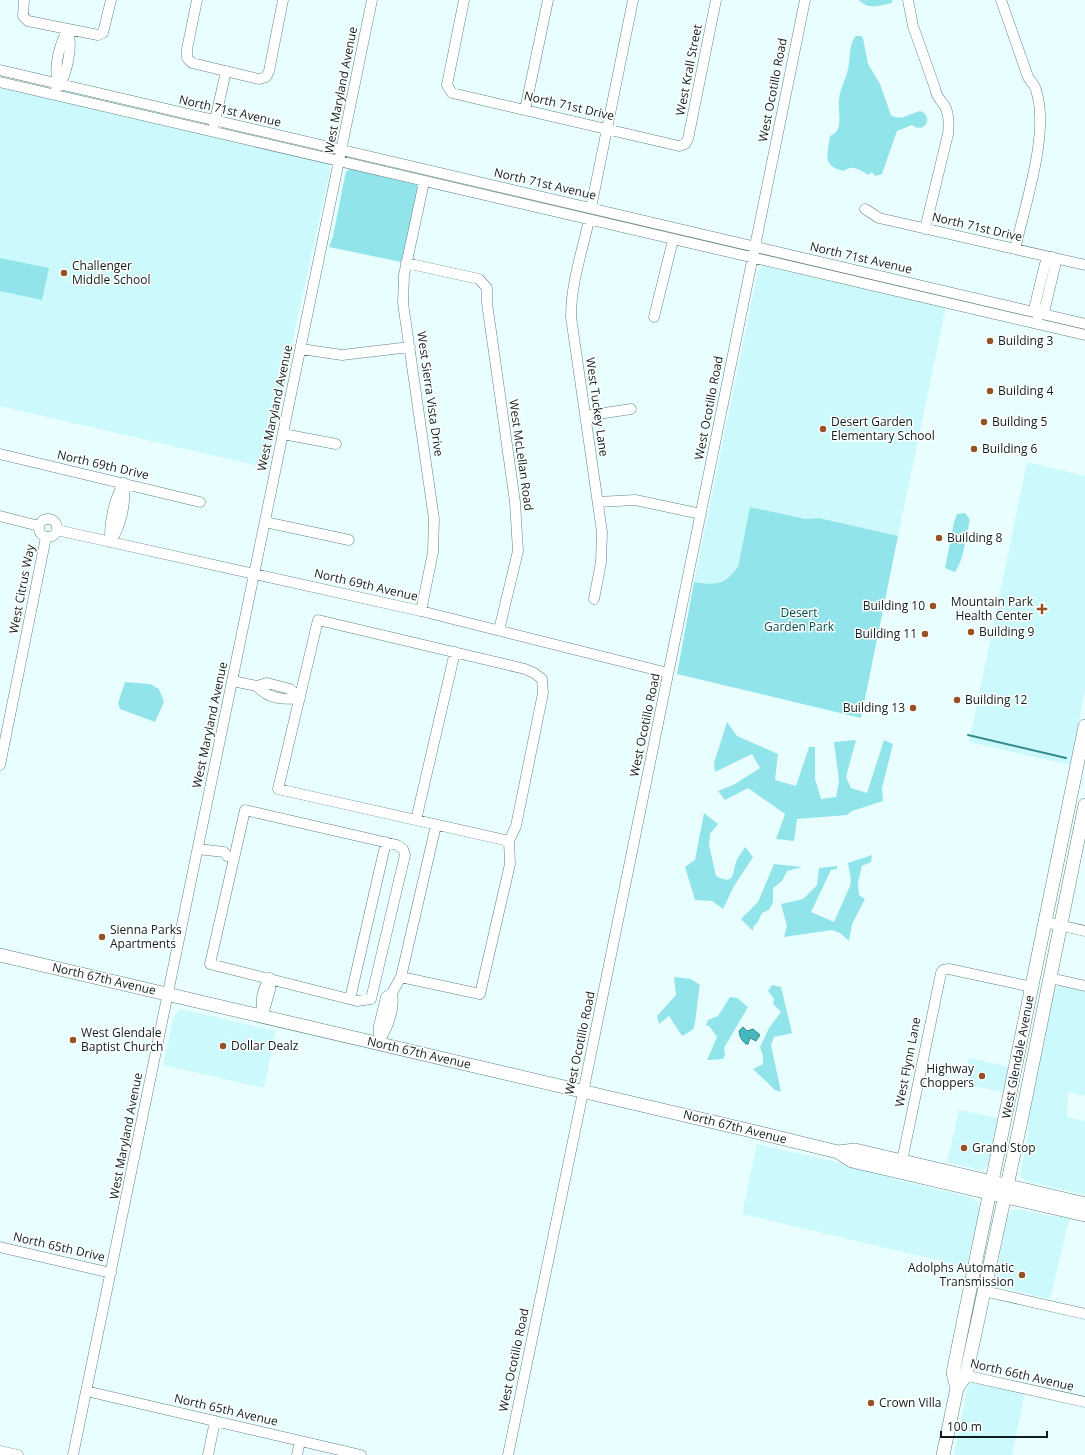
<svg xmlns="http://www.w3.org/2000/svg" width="1085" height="1455" font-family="'Open Sans',sans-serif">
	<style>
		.built { fill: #ccfafc }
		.green { fill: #91e5ea }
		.water { fill: #45b8be; stroke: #358a8e }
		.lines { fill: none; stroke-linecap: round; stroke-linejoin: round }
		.stream { stroke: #358a8e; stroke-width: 2 }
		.minor-casing { stroke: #628385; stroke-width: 11 }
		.major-casing { stroke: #628385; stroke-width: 14 }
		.minor { stroke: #fff; stroke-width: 10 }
		.major { stroke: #fff; stroke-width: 13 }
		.poi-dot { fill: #965125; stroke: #fff; stroke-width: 1.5 }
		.labels { text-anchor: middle; stroke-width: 3; stroke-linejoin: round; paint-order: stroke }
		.street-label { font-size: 12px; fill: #0f1d1d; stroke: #fff }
		.poi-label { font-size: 12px; fill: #0f1d1d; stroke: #fff; text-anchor: start }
		.park-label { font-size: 12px; fill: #034b4e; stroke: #fff }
	</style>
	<rect width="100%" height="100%" fill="#e9feff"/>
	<path class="built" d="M 0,87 L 327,163 L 329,165 L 330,171 L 297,320 L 268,468 L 0,406 Z
		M 763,266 L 946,307 L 898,536 L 819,518 L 806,519 L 751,507 L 738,567 L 733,573 L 716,584 L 694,582 L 758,271 Z
		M 1027,462 L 1085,476 L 1085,690 L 1070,765 L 969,742 Z
		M 1059,985 L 1085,991 L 1085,1096 L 1068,1092 L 1067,1117 L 1085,1121 L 1085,1195 L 1026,1181 L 1020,1175 L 1028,1135 L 1029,1112 L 1054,988 Z
		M 180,1009 L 276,1031 L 264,1088 L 163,1065 L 174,1016 Z
		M 969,1058 L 1009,1067 L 1003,1092 L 964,1084 Z
		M 959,1110 L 998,1118 L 988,1165 L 985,1169 L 980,1170 L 947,1162 Z
		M 757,1144 L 853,1166 L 897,1180 L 973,1198 L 978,1203 L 980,1208 L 967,1267 L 742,1214 Z
		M 1018,1209 L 1054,1217 L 1070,1216 L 1050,1299 L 1000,1287 L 994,1283 L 1007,1217 L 1012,1210 Z
		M 972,1381 L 1025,1393 L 1012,1455 L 954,1455 L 968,1386 Z"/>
	<path class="green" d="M 859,0 L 892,0 L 892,3 C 878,5 870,11 859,0 Z
		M 856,36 L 861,36 L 863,38 L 868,64 L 880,84 L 891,115 C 901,122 910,113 920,111 C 935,116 924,135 912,125 L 897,131 L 882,174 L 875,176 L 872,172 L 868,175 C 860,170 853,164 844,171 C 821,166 828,154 830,136 C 845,130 837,111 839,99 C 840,89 846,79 848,69 C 851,58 848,44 856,36 Z
		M 350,169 L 417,185 L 418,190 L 401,262 L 329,247 L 333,236 L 345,176 L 346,172 Z
		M 0,258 L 49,268 L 42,300 L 0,291 Z
		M 750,507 L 806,519 L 819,518 L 898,536 L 861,718 L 677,674 L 694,582 C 716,585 723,586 738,567 Z
		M 965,513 L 970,520 C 966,535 964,560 955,572 L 945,568 L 954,522 L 957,514 Z
		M 125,682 L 150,684 L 159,689 L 164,702 L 155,722 L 120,709 L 118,703 Z
		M 727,722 L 737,736 L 778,754 L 775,780 L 796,786 L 809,747 L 815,747 L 815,779 L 821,799 L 836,797 L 839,781 L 834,742 L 856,740 L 846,777 L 851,788 L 867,793 L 884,740 L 893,744 L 882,788 L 883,801 L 852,811 L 847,815 L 797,819 L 794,841 L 776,839 L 785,814 L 748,788 L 725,800 L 718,791 L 735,784 L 760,768 L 752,754 L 715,772 L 714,763 Z
		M 704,813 L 718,824 L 710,834 L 709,845 L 716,876 C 735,886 732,874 736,862 C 738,857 742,852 745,847 L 753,857 L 734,886 L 723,909 L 712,901 L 695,900 L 685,867 L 695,860 Z
		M 872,855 L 871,862 L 862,866 L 858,882 L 859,895 L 865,899 L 852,924 L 849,941 L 840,933 L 832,930 L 784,937 L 787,926 L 781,904 L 803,899 L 817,885 L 819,868 L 837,866 L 837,869 L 831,870 L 811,912 L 834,922 L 850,886 L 851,880 L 848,863 Z
		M 774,864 L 802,867 L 787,871 L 782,881 L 773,888 L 773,902 L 769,910 L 762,913 L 757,923 L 753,927 L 753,931 L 741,919 L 758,902 Z
		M 674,977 L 691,979 L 700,985 C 698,993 696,1026 693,1029 C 690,1032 685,1034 682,1036 L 669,1016 L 659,1024 L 657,1016 L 676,995 Z
		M 772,985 L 781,987 L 792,1033 L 774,1037 L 771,1045 L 781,1092 L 775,1090 L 753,1069 L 763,1064 L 763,1056 L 760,1047 L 769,1028 L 781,1012 L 773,1004 L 774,999 L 768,991 Z
		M 730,997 L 737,998 L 748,1007 L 724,1048 L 725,1055 L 723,1059 L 707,1060 L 717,1037 L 710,1027 L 706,1025 L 708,1020 L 718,1016 Z"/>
	<path class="water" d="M 743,1027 L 747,1031 L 753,1029 L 760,1035 L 756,1041 L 750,1038 L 748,1044 L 746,1044 C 741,1040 740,1037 739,1031 Z"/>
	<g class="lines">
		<path class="stream" d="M 968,735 L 1066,758"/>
		<defs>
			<path id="minor" d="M 24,0 L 23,16 L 28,21 L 98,35 L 103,33 L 111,0
				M 197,0 L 187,49 L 187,58 L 192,63 L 259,79 L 266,77 L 269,71 L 283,0
				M 464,0 L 447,85 L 452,93 L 679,146 L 685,144 L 688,139 L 716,0
				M 908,0 L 913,26 L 935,88 C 936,96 939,98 944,105 C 949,112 949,125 948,134 L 925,229
				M 1001,0 L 1028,77 C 1030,81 1035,85 1036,90 C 1050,132 1025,205 1015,249
				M 0,70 L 1085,324
				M 0,82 L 1085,335
				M 58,83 C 53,67 60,43 68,29
				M 56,89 C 58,83 62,81 64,76 C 69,62 72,43 68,29
				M 525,110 L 548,0
				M 214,125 L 226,71
				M 591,208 L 633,0
				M 865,209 L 879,218 L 1085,265
				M 589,220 C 582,252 571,283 571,317 L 602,532 L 601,562 L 594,599
				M 406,263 L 479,279 L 487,288 L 487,303 L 515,502 L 518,551 L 499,630
				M 1039,313 L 1035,305 L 1045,264 L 1052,257
				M 654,317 L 673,240
				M 1038,317 L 1039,313 L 1045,308 L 1055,266 L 1052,257
				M 301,349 L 342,355 L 410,347
				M 585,416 L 631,409
				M 283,434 L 336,444
				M 0,454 L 200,502
				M 598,502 L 635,500 L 701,514
				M 0,516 L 39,526
				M39 528a9 9 0 1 1 18 0a9 9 0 1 1-18 0Z
				M 265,522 L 349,540
				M 57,530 L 421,611 L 668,673
				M 110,542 C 121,528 126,502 124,483
				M 110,542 C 109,523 114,499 124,483
				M 421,611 L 433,552 L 434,519 L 403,303 L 404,275 L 424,182
				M 318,620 L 525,669 L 534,673 L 542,679 L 543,693 L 516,826 L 509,841 L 278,789 Z
				M 233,681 L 257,686 L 267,683 L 290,689 L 300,698
				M 257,686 C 268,699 283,700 300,698
				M 0,765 L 46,537
				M 245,810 L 397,845 L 403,849 L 405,855 L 371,999 L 357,1001 L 210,964 Z
				M 416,820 L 455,652
				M 198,849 L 224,852 L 227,856
				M 1045,922 L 1085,931
				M 401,977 L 480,994 L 510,864 L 509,841
				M 1050,978 L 1085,986
				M 350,999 L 386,842
				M 264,1011 L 270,990 L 270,978
				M 262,1016 C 261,1001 261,991 270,978
				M 380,1040 C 388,1026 395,1008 392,993
				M 379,1043 L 379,1026 L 386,997 L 392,993 L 401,977 L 436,825
				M 902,1161 L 941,973 L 943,970 L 949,969 L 1032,987
				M 0,1247 L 111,1273
				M 984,1291 L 1085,1314
				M 959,1374 L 1085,1402
				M 86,1391 L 361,1455
				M 0,1451 L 18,1455
				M 73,1455 L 372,0
				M 208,1455 L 215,1421
				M 297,1455 L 300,1441
				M 508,1455 L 586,1078 L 805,0"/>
			<path id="major" d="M 0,955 L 735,1127 L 838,1152 L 852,1161 L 1085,1215
				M 838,1152 L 855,1150 L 1085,1204
				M 957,1388 L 953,1373 L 960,1338 L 1085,726
				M 943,1455 L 957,1388 L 966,1375 L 1021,1121 L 1085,805"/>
		</defs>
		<use href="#minor" class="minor-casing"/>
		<use href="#major" class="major-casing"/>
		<use href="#minor" class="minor"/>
		<use href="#major" class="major"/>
	</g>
	<g class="poi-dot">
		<circle cx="64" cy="273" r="4"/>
		<circle cx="990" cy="341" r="4"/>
		<circle cx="990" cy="391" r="4"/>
		<circle cx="984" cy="422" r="4"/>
		<circle cx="823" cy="429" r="4"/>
		<circle cx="974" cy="449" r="4"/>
		<circle cx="939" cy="538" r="4"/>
		<circle cx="933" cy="606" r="4"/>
		<path d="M1040 603h4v4h4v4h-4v4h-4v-4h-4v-4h4z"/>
		<circle cx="971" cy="632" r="4"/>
		<circle cx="925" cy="634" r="4"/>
		<circle cx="957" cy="700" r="4"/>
		<circle cx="913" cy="708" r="4"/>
		<circle cx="102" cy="937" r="4"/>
		<circle cx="73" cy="1040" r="4"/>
		<circle cx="223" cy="1046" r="4"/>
		<circle cx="982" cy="1076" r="4"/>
		<circle cx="964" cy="1148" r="4"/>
		<circle cx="1022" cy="1275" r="4"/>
		<circle cx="871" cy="1403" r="4"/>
	</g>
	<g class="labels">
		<g class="street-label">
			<text transform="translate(689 70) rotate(-79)" y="4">West Krall Street</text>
			<text transform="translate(341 90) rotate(-79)" y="4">West Maryland Avenue</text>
			<text transform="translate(773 90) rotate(-79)" y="4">West Ocotillo Road</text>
			<text transform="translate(569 106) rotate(13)" y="4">North 71st Drive</text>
			<text transform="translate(230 111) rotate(13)" y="4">North 71st Avenue</text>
			<text transform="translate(545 184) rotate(13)" y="4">North 71st Avenue</text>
			<text transform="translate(977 227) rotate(13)" y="4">North 71st Drive</text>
			<text transform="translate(861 258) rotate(13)" y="4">North 71st Avenue</text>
			<text transform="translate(430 394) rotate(82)" y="4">West Sierra Vista Drive</text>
			<text transform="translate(597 407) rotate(82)" y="4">West Tuckey Lane</text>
			<text transform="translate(275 408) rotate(-78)" y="4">West Maryland Avenue</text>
			<text transform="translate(709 408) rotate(-79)" y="4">West Ocotillo Road</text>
			<text transform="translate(521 455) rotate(82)" y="4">West McLellan Road</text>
			<text transform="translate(103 465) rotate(13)" y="4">North 69th Drive</text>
			<text transform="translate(366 585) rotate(13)" y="4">North 69th Avenue</text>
			<text transform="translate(22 589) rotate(-79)" y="4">West Citrus Way</text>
			<text transform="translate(210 725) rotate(-78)" y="4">West Maryland Avenue</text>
			<text transform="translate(645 725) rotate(-78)" y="4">West Ocotillo Road</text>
			<text transform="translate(104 979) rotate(13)" y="4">North 67th Avenue</text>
			<text transform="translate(580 1043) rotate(-78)" y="4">West Ocotillo Road</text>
			<text transform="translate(419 1053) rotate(13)" y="4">North 67th Avenue</text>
			<text transform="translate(1018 1057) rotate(-79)" y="4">West Glendale Avenue</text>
			<text transform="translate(908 1062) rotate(-79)" y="4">West Flynn Lane</text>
			<text transform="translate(735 1127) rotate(14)" y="4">North 67th Avenue</text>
			<text transform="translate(126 1136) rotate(-79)" y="4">West Maryland Avenue</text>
			<text transform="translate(59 1247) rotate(13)" y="4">North 65th Drive</text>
			<text transform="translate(514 1360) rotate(-78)" y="4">West Ocotillo Road</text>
			<text transform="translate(1022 1375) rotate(13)" y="4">North 66th Avenue</text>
			<text transform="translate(226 1410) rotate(13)" y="4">North 65th Avenue</text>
		</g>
		<g class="poi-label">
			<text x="72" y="270">Challenger<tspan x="72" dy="14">Middle School</tspan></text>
			<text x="998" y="345">Building 3</text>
			<text x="998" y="395">Building 4</text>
			<text x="831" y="426">Desert Garden<tspan x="831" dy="14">Elementary School</tspan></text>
			<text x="992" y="426">Building 5</text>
			<text x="982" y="453">Building 6</text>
			<text x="947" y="542">Building 8</text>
			<text x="1033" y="606" text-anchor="end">Mountain Park<tspan x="1033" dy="14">Health Center</tspan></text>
			<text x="925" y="610" text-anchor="end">Building 10</text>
			<text x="979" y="636">Building 9</text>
			<text x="917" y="638" text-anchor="end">Building 11</text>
			<text x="965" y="704">Building 12</text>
			<text x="905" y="712" text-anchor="end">Building 13</text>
			<text x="110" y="934">Sienna Parks<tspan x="110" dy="14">Apartments</tspan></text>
			<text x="81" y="1037">West Glendale<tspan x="81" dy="14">Baptist Church</tspan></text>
			<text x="231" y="1050">Dollar Dealz</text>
			<text x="974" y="1073" text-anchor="end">Highway<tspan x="974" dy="14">Choppers</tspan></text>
			<text x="972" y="1152">Grand Stop</text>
			<text x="1014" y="1272" text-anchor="end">Adolphs Automatic<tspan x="1014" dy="14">Transmission</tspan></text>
			<text x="879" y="1407">Crown Villa</text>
		</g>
		<g class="park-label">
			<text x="799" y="617">Desert<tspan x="799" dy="14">Garden Park</tspan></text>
		</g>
	</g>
	<path d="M941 1431v6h106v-6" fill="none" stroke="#0f1d1d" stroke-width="2"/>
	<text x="947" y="1431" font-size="12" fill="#0f1d1d" stroke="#ffffff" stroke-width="3" paint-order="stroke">100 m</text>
</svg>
